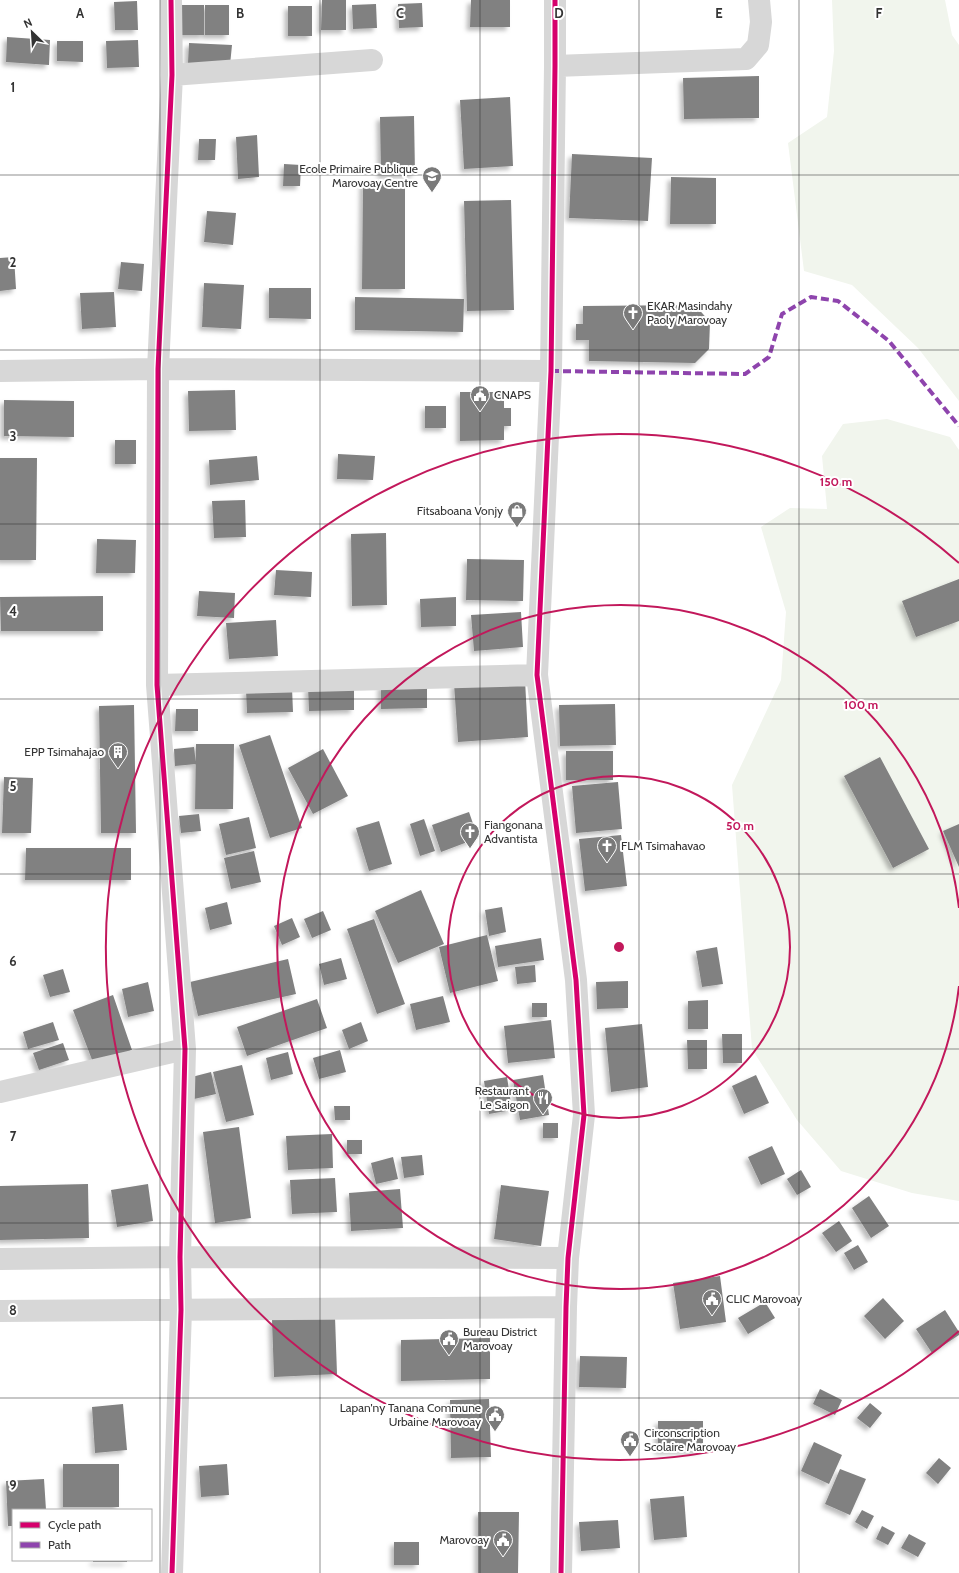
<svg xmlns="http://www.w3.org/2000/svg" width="959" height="1573" font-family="Cabin,sans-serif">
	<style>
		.grass { fill: #f1f5ed }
		.building { fill: #818181; filter: url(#shadow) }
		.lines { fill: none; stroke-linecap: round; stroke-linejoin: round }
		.minor { stroke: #d7d7d7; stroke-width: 22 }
		.quiet { stroke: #8e44ad; stroke-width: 4; stroke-dasharray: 8 4; stroke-linecap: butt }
		.cycleway-casing { stroke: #fff; stroke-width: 8 }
		.cycleway { stroke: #d6006c; stroke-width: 5 }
		.grid { fill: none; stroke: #333; stroke-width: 1; stroke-opacity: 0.55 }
		.ring { fill: none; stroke: #c2185b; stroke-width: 2 }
		.labels { text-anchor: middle; stroke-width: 4; stroke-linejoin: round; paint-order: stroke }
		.poi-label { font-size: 12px; fill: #333; stroke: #fff; text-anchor: start }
		.grid-label { font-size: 13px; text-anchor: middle; font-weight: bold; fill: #333; stroke: #fff; stroke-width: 4; stroke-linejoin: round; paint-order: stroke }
		.centre { fill: #c2185b; stroke: #fff; stroke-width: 2 }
		.ring-label { font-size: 12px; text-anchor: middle; font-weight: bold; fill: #c2185b; stroke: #fff; stroke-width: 4; stroke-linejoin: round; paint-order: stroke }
	</style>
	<defs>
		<filter id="shadow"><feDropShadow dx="-3.5" dy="3.5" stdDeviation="2" flood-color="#0004"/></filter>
	</defs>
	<rect width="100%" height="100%" fill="#fff"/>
	<path class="grass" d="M 832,0 L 945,0 L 952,35 L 959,45 L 959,401 L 918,348 L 852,285 L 804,271 L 788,143 L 827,117 L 834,51 Z
		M 887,419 L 950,437 L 959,450 L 959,1201 L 912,1193 L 841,1171 L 797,1120 L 752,1049 L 732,785 L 781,680 L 786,612 L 761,527 L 790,508 L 827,509 L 822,456 L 843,424 Z"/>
	<path class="building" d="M 322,0 L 346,0 L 346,30 L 321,30 Z
		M 471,0 L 510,0 L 510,27 L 470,27 Z
		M 137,1 L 138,30 L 115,30 L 114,2 Z
		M 422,3 L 423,27 L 399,28 L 398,4 Z
		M 376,4 L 377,28 L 353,29 L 352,5 Z
		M 180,5 L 204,5 L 204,35 L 179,35 Z
		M 205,5 L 229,5 L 229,35 L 205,35 Z
		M 288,6 L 312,6 L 312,36 L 288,36 Z
		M 7,37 L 50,40 L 49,65 L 6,62 Z
		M 138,40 L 139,67 L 107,68 L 106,41 Z
		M 57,41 L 83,41 L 83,62 L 57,61 Z
		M 189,43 L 232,45 L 230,65 L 188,63 Z
		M 759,76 L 759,118 L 684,119 L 683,78 Z
		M 510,97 L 513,166 L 464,169 L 460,100 Z
		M 414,116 L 415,174 L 381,175 L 380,117 Z
		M 257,135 L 259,177 L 238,179 L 236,137 Z
		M 199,139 L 216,139 L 215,160 L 198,160 Z
		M 572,154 L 652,158 L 648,221 L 569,218 Z
		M 284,164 L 301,165 L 300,186 L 283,186 Z
		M 671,177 L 716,178 L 716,224 L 670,224 Z
		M 363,183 L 405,183 L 405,289 L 362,289 Z
		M 511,200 L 514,310 L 467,311 L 464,201 Z
		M 207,211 L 236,213 L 233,245 L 204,242 Z
		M 14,257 L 16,289 L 0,291 L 0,258 Z
		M 121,262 L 144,264 L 142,291 L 118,289 Z
		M 204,283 L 244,285 L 241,329 L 202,327 Z
		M 269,288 L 311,288 L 311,319 L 269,318 Z
		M 114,292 L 116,327 L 82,329 L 80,293 Z
		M 355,297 L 464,299 L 463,332 L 355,330 Z
		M 695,305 L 710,322 L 709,349 L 695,363 L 589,361 L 589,340 L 576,340 L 576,324 L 583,324 L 583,306 Z
		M 235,390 L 236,430 L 189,431 L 188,391 Z
		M 460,392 L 504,392 L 504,408 L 511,408 L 511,426 L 504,426 L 504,440 L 460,441 Z
		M 4,400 L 74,401 L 74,437 L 4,436 Z
		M 425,406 L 446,406 L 446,428 L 425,428 Z
		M 115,440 L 136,440 L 136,464 L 115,464 Z
		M 338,454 L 375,456 L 373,480 L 337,479 Z
		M 257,456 L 259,480 L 210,485 L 209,460 Z
		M 0,458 L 37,458 L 36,560 L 0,560 Z
		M 245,500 L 246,537 L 214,538 L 212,501 Z
		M 386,533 L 387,605 L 352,606 L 351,534 Z
		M 97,539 L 136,540 L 135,573 L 96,573 Z
		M 467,559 L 524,560 L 523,601 L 466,600 Z
		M 276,570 L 312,572 L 311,597 L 274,595 Z
		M 959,579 L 959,621 L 916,637 L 902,601 Z
		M 199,591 L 235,593 L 234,618 L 197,616 Z
		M 103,596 L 103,631 L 1,631 L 0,597 Z
		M 456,597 L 456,626 L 421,627 L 420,599 Z
		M 521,612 L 523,647 L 474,651 L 471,615 Z
		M 276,620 L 278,656 L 229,659 L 226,623 Z
		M 525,680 L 528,737 L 458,742 L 454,684 Z
		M 427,684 L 427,708 L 381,709 L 381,685 Z
		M 354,686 L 354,710 L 309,711 L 308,687 Z
		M 292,688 L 293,712 L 247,713 L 246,690 Z
		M 615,704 L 616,745 L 560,746 L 559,705 Z
		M 134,705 L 136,833 L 101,833 L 99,706 Z
		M 176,709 L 198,709 L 198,731 L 175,731 Z
		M 270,735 L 302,828 L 270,838 L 239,745 Z
		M 196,744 L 234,744 L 233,809 L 195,809 Z
		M 194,747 L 196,764 L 175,766 L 174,749 Z
		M 323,749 L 348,796 L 313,814 L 288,768 Z
		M 566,751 L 613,751 L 613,780 L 566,780 Z
		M 880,757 L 929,849 L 893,868 L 844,776 Z
		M 4,777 L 33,778 L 31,833 L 2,833 Z
		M 618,782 L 622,829 L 576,833 L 572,786 Z
		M 469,812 L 478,838 L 441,852 L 432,825 Z
		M 199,814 L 201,831 L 181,833 L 179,816 Z
		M 249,817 L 256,848 L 226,855 L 219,824 Z
		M 424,819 L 435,851 L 420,856 L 410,824 Z
		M 379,821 L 392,864 L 369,871 L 356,828 Z
		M 959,824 L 959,867 L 943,831 Z
		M 621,835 L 627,886 L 585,891 L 579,839 Z
		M 26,848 L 131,848 L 131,880 L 25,880 Z
		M 254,851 L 261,882 L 231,889 L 224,858 Z
		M 421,890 L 444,944 L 398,963 L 375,911 Z
		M 227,902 L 232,924 L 210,930 L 205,908 Z
		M 502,907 L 506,932 L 489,936 L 485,910 Z
		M 323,911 L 331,930 L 312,938 L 304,919 Z
		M 292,918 L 300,937 L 282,945 L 274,926 Z
		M 374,919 L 405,1004 L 377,1014 L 347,929 Z
		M 487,935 L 498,981 L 450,993 L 439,947 Z
		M 541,938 L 544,960 L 498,967 L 495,946 Z
		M 717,947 L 723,984 L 702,987 L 696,951 Z
		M 341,958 L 347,979 L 324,985 L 319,964 Z
		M 288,959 L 296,994 L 198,1016 L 190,982 Z
		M 535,965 L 536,982 L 517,984 L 515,967 Z
		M 63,969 L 70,992 L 50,997 L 43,975 Z
		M 628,981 L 628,1008 L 597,1009 L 596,982 Z
		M 148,982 L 154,1011 L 128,1017 L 122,989 Z
		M 113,995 L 132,1050 L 94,1065 L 73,1010 Z
		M 443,996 L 450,1022 L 416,1030 L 410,1004 Z
		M 317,999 L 327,1028 L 247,1056 L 237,1027 Z
		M 708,1000 L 708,1029 L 688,1029 L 688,1001 Z
		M 532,1003 L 547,1003 L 547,1017 L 532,1017 Z
		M 551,1020 L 555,1058 L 508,1063 L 504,1026 Z
		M 53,1022 L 59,1040 L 28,1049 L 23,1032 Z
		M 361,1022 L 368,1041 L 349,1049 L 342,1030 Z
		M 642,1024 L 648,1087 L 611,1092 L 605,1028 Z
		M 722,1034 L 742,1034 L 742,1063 L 723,1063 Z
		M 687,1040 L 707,1040 L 707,1069 L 688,1069 Z
		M 63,1043 L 69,1060 L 39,1070 L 33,1053 Z
		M 340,1050 L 346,1072 L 319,1079 L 313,1058 Z
		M 288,1052 L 293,1074 L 271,1080 L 266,1058 Z
		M 242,1065 L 254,1115 L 226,1122 L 213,1072 Z
		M 211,1072 L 216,1094 L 194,1099 L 188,1078 Z
		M 543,1075 L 549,1115 L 520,1120 L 513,1080 Z
		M 756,1075 L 769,1103 L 744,1114 L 732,1086 Z
		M 507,1077 L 512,1110 L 489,1114 L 484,1081 Z
		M 334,1106 L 350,1106 L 350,1120 L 335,1120 Z
		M 543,1123 L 558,1123 L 558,1138 L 543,1138 Z
		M 239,1127 L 251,1218 L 215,1223 L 203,1132 Z
		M 332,1134 L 333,1168 L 288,1170 L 286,1136 Z
		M 347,1140 L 362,1140 L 362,1154 L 347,1154 Z
		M 772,1146 L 785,1174 L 761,1185 L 748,1157 Z
		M 422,1155 L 424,1175 L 404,1178 L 401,1157 Z
		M 393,1157 L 398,1179 L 376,1184 L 371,1163 Z
		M 801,1170 L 811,1187 L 797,1195 L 787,1179 Z
		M 335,1178 L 337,1212 L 292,1214 L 290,1180 Z
		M 88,1184 L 89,1238 L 0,1240 L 0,1186 Z
		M 148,1184 L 153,1221 L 117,1227 L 111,1190 Z
		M 501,1185 L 549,1191 L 541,1246 L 494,1239 Z
		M 400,1189 L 403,1228 L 351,1231 L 349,1193 Z
		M 869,1196 L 889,1226 L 871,1238 L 852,1208 Z
		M 839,1221 L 852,1241 L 836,1252 L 822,1233 Z
		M 858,1245 L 868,1262 L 854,1270 L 844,1253 Z
		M 720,1276 L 726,1322 L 680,1329 L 673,1283 Z
		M 883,1298 L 904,1321 L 885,1339 L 864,1316 Z
		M 765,1302 L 775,1318 L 748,1334 L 738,1318 Z
		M 945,1310 L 959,1332 L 959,1335 L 932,1353 L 916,1329 Z
		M 335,1317 L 337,1374 L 274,1377 L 272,1320 Z
		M 490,1338 L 490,1379 L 401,1381 L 401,1340 Z
		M 580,1356 L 627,1357 L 626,1388 L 579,1387 Z
		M 820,1389 L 842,1400 L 835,1415 L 813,1404 Z
		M 489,1399 L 491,1457 L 451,1458 L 450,1400 Z
		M 870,1403 L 882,1413 L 870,1428 L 857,1418 Z
		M 123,1404 L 127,1450 L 95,1453 L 92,1407 Z
		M 658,1421 L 703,1421 L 703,1450 L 658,1451 Z
		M 814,1442 L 842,1455 L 829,1484 L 801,1471 Z
		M 939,1458 L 951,1468 L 938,1484 L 926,1473 Z
		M 63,1464 L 119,1464 L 119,1507 L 63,1507 Z
		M 227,1464 L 229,1495 L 201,1497 L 199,1466 Z
		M 840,1469 L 866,1479 L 850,1515 L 825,1504 Z
		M 44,1479 L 46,1510 L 13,1510 L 13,1526 L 8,1526 L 6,1481 Z
		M 684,1496 L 687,1537 L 654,1540 L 650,1499 Z
		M 862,1510 L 874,1516 L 867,1529 L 855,1522 Z
		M 478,1512 L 519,1512 L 518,1573 L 478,1573 Z
		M 618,1520 L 620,1548 L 581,1551 L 579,1522 Z
		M 882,1526 L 895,1533 L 888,1545 L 876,1539 Z
		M 909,1534 L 926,1543 L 918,1557 L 901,1548 Z
		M 394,1542 L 419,1542 L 419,1565 L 394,1565 Z
		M 93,1560 L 127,1560 L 127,1562 L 93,1562 Z"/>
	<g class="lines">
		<path class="minor" d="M 171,0 L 172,75 L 158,369 L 157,685 L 185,1049 L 180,1257 L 181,1310 L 172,1573
			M 555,0 L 555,66 L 551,371 L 537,675 L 576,980 L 584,1115 L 568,1258 L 566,1307 L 561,1573
			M 555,66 L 746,59 L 758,45 L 761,22 L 759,0
			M 172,75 L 372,60
			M 0,371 L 158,369 L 551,371
			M 157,685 L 537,675
			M 0,1092 L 185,1049
			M 0,1259 L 180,1257 L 568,1258
			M 0,1311 L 566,1307"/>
		<path class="quiet" d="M 551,371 L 745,374 L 769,357 L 782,314 L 811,297 L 838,301 L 889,341 L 959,426"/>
		<defs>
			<path id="cycleway" d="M 171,0 L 172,75 L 158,369 L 157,685 L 185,1049 L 180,1257 L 181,1310 L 172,1573
				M 555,0 L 555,66 L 551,371 L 537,675 L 576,980 L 584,1115 L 568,1258 L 566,1307 L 561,1573"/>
		</defs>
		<use href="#cycleway" class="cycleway-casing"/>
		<use href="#cycleway" class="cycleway"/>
	</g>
	<path class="grid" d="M 160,0 L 160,1573M 320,0 L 320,1573M 480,0 L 480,1573M 639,0 L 639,1573M 799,0 L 799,1573M 0,175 L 959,175M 0,350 L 959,350M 0,524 L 959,524M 0,699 L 959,699M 0,874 L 959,874M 0,1049 L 959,1049M 0,1223 L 959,1223M 0,1398 L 959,1398"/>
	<g class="ring">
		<circle cx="619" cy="947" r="171"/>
		<path d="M959 986A342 342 0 1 1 959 908"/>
		<path d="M959 1331A513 513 0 1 1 959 563"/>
	</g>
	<defs>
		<symbol id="school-pin" viewBox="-11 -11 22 30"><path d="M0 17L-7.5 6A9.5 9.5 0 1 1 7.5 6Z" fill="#7a7a7a" stroke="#fff"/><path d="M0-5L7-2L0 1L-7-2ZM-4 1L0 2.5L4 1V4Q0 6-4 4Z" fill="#fff"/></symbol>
		<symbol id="church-pin" viewBox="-11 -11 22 30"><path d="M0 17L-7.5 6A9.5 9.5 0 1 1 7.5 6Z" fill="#7a7a7a" stroke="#fff"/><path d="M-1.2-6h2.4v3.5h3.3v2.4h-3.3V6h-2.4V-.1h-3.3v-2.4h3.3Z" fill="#fff"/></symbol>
		<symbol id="civic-pin" viewBox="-11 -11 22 30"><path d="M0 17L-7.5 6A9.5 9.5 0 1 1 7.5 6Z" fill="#7a7a7a" stroke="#fff"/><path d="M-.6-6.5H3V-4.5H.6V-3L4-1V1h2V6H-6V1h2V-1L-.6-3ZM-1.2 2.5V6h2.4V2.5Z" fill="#fff"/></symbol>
		<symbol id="shop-pin" viewBox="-11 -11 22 30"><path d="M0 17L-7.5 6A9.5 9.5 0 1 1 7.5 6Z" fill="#7a7a7a" stroke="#fff"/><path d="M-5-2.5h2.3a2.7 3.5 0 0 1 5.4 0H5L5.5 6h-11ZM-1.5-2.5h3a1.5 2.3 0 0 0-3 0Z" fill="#fff"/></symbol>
		<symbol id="building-pin" viewBox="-11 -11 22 30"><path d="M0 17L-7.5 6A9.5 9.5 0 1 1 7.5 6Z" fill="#7a7a7a" stroke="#fff"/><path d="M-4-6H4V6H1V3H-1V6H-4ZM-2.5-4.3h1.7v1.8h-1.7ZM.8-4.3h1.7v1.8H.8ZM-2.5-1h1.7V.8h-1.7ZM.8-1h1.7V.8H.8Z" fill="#fff"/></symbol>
		<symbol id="restaurant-pin" viewBox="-11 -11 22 30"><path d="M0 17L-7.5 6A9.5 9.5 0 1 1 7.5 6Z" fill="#7a7a7a" stroke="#fff"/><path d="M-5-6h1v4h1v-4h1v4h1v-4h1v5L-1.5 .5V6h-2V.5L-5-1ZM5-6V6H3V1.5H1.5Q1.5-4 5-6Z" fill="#fff"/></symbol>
	</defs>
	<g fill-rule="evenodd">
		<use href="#school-pin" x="421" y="165" width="22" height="30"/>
		<use href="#church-pin" x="622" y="302" width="22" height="30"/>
		<use href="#civic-pin" x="469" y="384" width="22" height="30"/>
		<use href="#shop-pin" x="506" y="500" width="22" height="30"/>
		<use href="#building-pin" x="107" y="741" width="22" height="30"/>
		<use href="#church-pin" x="459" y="821" width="22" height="30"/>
		<use href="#church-pin" x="596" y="835" width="22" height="30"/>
		<use href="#restaurant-pin" x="532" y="1087" width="22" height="30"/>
		<use href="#civic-pin" x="701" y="1288" width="22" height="30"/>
		<use href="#civic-pin" x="438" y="1328" width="22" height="30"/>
		<use href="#civic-pin" x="484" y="1404" width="22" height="30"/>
		<use href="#civic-pin" x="619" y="1429" width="22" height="30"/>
		<use href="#civic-pin" x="492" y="1529" width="22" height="30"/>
	</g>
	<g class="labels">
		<g class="poi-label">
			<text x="418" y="173" text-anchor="end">Ecole Primaire Publique<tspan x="418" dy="14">Marovoay Centre</tspan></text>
			<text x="647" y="310">EKAR Masindahy<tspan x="647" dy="14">Paoly Marovoay</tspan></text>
			<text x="494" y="399">CNAPS</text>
			<text x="503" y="515" text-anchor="end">Fitsaboana Vonjy</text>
			<text x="104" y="756" text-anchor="end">EPP Tsimahajao</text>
			<text x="484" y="829">Fiangonana<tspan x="484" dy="14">Advantista</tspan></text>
			<text x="621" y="850">FLM Tsimahavao</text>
			<text x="529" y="1095" text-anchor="end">Restaurant<tspan x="529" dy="14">Le Saigon</tspan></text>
			<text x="726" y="1303">CLIC Marovoay</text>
			<text x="463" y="1336">Bureau District<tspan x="463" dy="14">Marovoay</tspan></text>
			<text x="481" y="1412" text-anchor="end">Lapan'ny Tanana Commune<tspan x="481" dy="14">Urbaine Marovoay</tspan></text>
			<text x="644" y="1437">Circonscription<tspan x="644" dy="14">Scolaire Marovoay</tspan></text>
			<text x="489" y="1544" text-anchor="end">Marovoay</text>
		</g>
	</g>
	<g class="grid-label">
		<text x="80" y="18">A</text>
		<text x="240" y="18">B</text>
		<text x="400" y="18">C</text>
		<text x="559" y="18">D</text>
		<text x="719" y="18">E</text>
		<text x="879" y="18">F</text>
		<text x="13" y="92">1</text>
		<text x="13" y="267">2</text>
		<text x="13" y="441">3</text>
		<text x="13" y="616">4</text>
		<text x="13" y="791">5</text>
		<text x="13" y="966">6</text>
		<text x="13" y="1141">7</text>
		<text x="13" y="1315">8</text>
		<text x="13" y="1490">9</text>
	</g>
	<circle cx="619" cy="947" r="6" class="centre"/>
	<g class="ring-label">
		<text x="836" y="486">150 m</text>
		<text x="861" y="709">100 m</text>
		<text x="740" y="830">50 m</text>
	</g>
	<rect x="12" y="1509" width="140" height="52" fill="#ffffff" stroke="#adadad"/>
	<rect x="20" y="1522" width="20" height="6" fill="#d6006c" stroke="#adadad"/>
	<text x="48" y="1529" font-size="12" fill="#333333">Cycle path</text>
	<rect x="20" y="1542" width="20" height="6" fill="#8e44ad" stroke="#adadad"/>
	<text x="48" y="1549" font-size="12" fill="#333333">Path</text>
	<g transform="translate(32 32) rotate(335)" stroke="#ffffff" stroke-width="3" paint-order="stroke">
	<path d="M0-3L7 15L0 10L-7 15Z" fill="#333333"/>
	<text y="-6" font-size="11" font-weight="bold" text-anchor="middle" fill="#333333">N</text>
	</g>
</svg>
